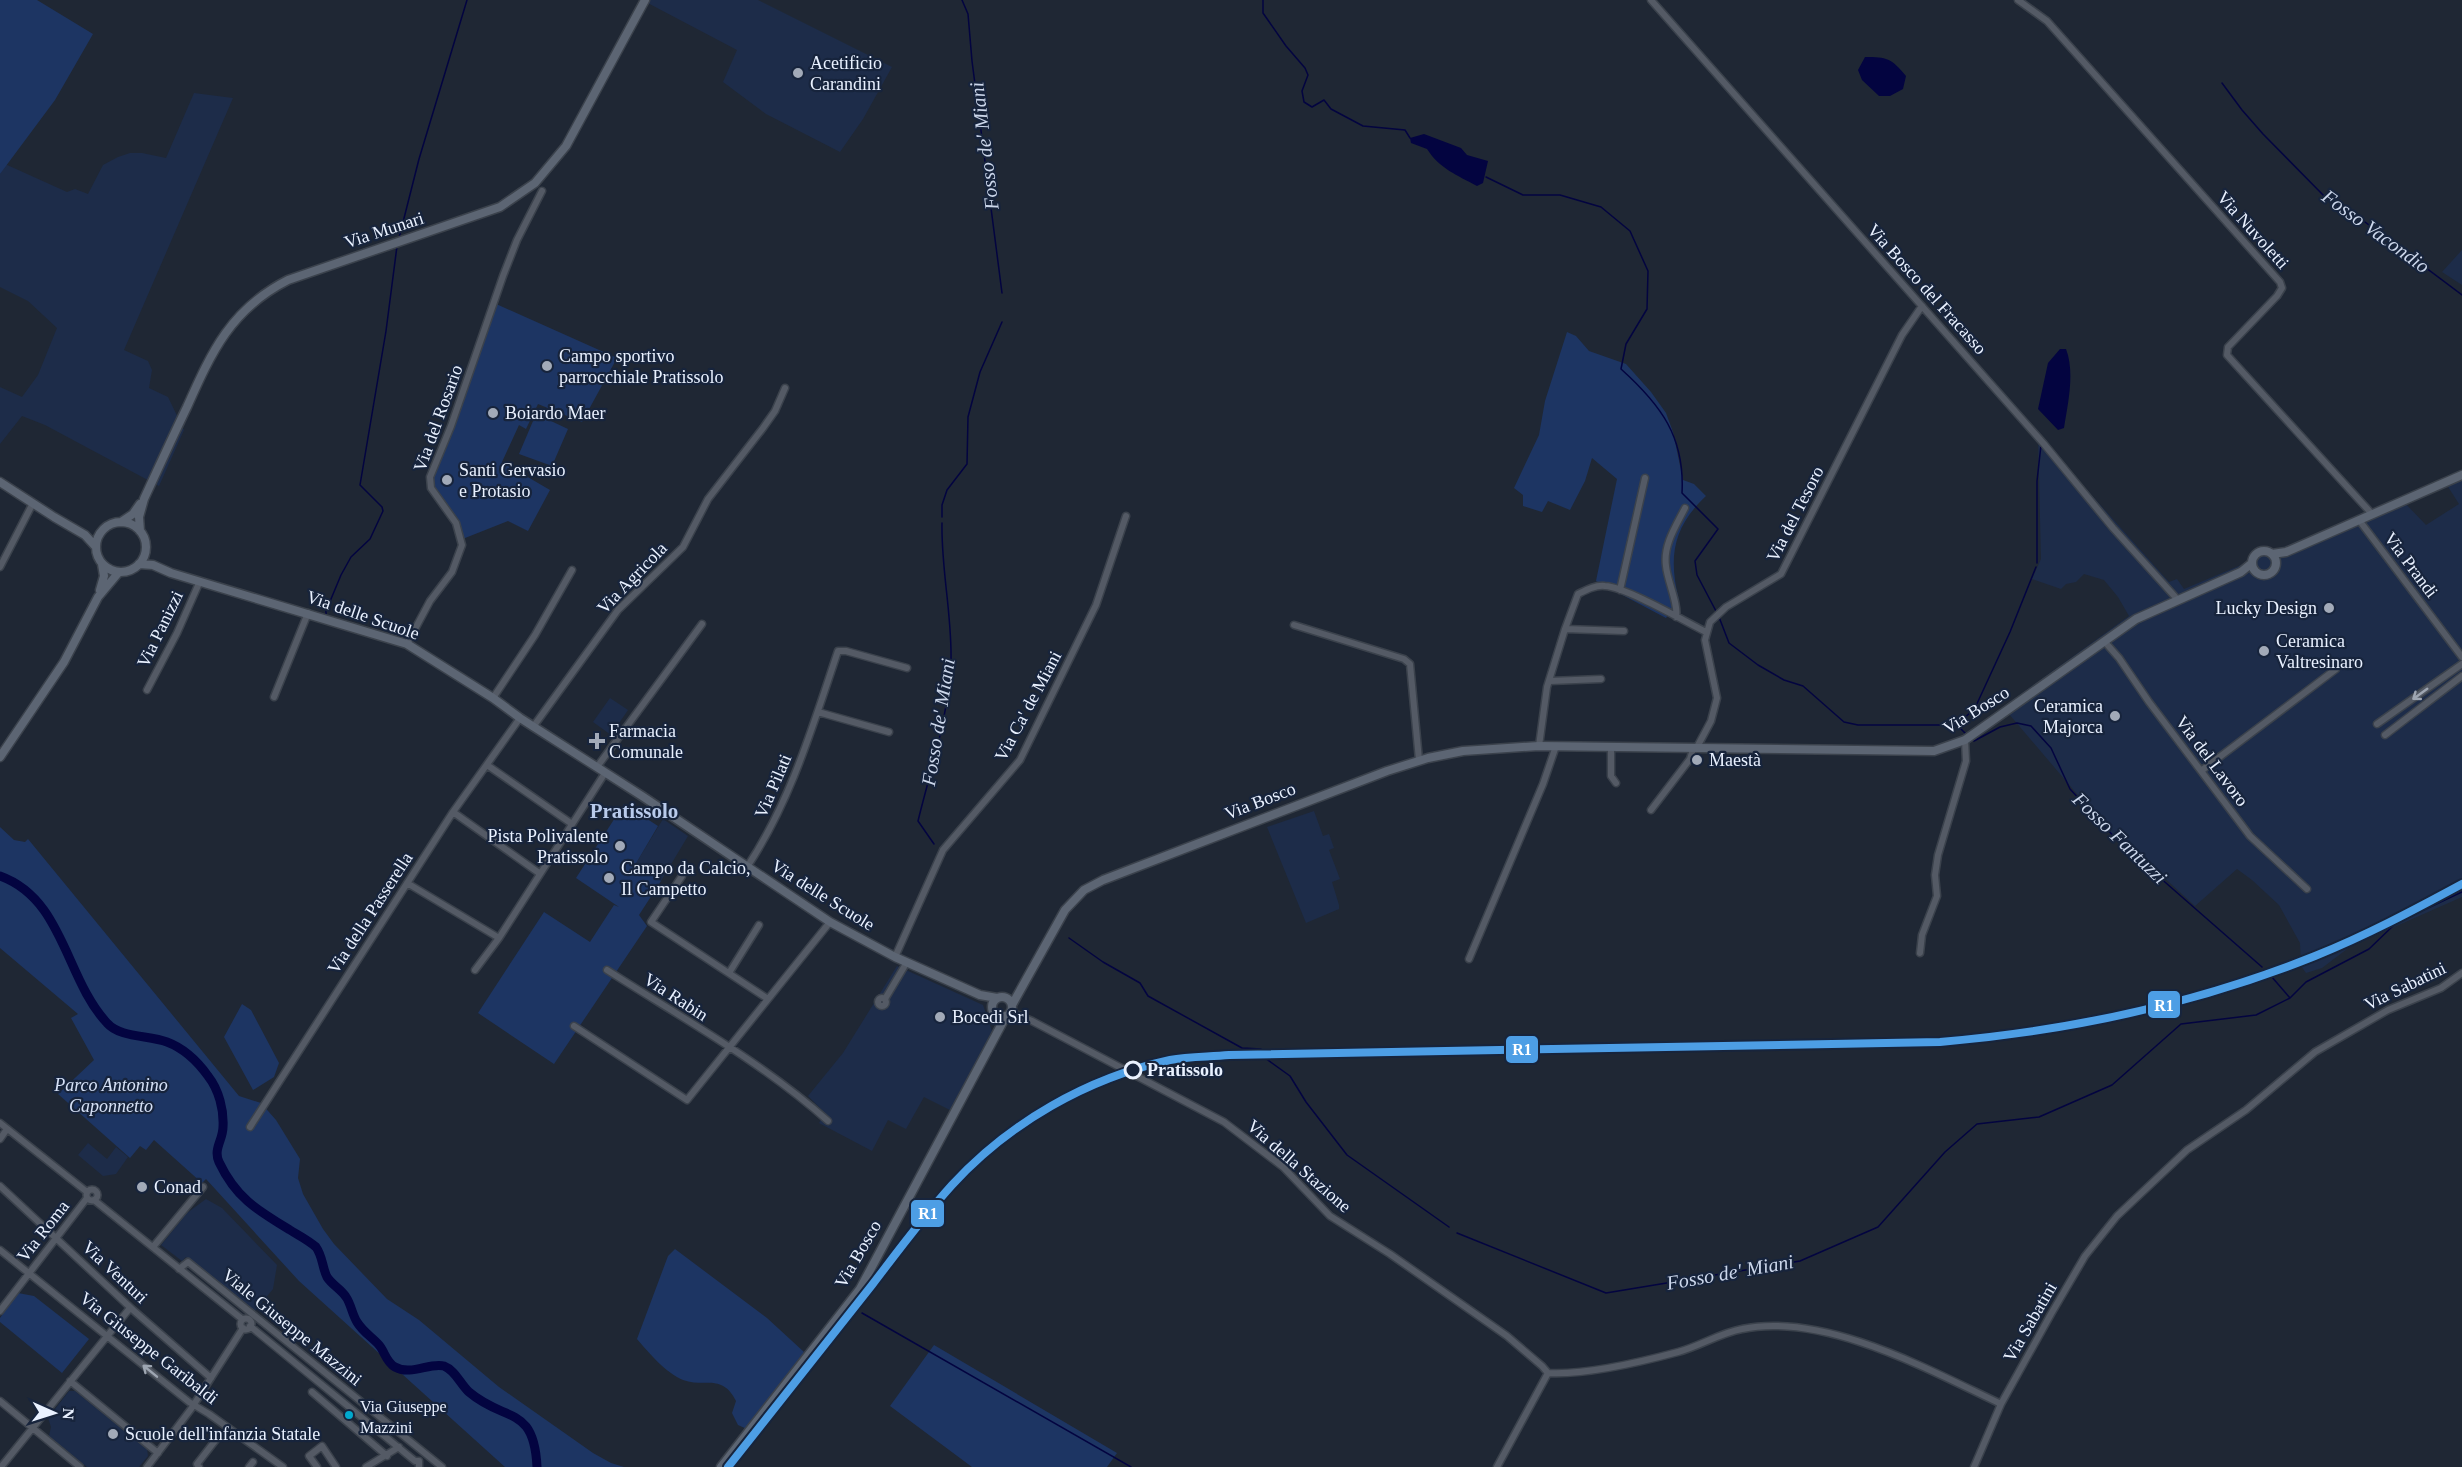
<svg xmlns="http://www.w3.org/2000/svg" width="2462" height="1467" font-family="Georgia,serif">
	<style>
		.built { fill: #1d2c49 }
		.green { fill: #1d3563 }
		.water { fill: #030440 }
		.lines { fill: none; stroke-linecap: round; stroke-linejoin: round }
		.stream { stroke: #030440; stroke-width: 1.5 }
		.river { stroke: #030440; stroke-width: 9 }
		.minor-casing { stroke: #3b424c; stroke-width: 9 }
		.major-casing { stroke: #3b424c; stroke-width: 11 }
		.minor { stroke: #545a65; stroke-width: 6 }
		.major { stroke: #5c6573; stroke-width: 8 }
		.rail-1-casing { stroke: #17243c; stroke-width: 12 }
		.rail-1 { stroke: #4d9ee5; stroke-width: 8 }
		.oneway { stroke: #9ea6b2 }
		.poi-dot { fill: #a2aab8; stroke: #17243c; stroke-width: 2 }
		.stop-dot { fill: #17243c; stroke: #e9f1ff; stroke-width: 3 }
		.bus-dot { fill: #00a9ce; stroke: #17243c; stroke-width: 2 }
		.labels { text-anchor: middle; stroke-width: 4.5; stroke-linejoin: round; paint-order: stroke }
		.bus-label { font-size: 16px; fill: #e9f1ff; stroke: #17243c; text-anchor: start }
		.poi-label { font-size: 18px; fill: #e9f1ff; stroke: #17243c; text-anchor: start }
		.street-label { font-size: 18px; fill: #e9f1ff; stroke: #17243c }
		.stop-label { font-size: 18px; font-weight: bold; fill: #e9f1ff; stroke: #17243c; text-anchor: start }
		.park-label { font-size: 18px; font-style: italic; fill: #d6e1f6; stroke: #17243c }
		.water-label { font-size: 20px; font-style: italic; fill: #ccd7eb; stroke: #17243c }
		.quarter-label { font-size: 21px; font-weight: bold; fill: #b9cbec; stroke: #17243c }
		.line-badge { stroke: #17243c; stroke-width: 2 }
		.badge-label { font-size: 16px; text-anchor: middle; font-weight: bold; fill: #fff }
	</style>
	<rect width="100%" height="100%" fill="#1f2734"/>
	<path class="built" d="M 642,0 L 758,0 L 892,67 L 863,119 L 840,152 L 766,114 L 723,82 L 737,50 Z
		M 194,93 L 233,98 L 124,350 L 148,361 L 152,370 L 149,388 L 168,397 L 184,430 L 159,486 L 45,425 L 22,416 L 0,444 L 0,387 L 22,397 L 38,375 L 57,328 L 28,301 L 0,287 L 0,174 L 5,164 L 67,192 L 75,189 L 88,194 L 103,165 L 118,157 L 130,153 L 142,153 L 166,158 Z
		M 2462,250 L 2462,285 L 2442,272 Z
		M 2038,435 L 2169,582 L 2177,579 L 2184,589 L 2365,513 L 2368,515 L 2403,501 L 2426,525 L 2459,504 L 2445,482 L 2462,475 L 2462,897 L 2351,946 L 2322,968 L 2306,973 L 2301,966 L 2300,943 L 2279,905 L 2252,880 L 2237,869 L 2195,906 L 2158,872 L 2123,848 L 2003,707 L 2129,616 L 2118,597 L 2104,580 L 2084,574 L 2076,582 L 2066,584 L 2061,589 L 2032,579 L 2041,559 Z
		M 610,698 L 628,710 L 611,735 L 593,722 Z
		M 1314,811 L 1323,836 L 1329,834 L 1334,848 L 1329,850 L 1340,879 L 1332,882 L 1339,905 L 1339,909 L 1306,923 L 1267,827 Z
		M 663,819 L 688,836 L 661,881 L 635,865 Z
		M 897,966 L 983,1005 L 992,1031 L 950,1110 L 924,1097 L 906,1129 L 888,1120 L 872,1151 L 819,1123 L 825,1113 L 808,1096 L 843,1053 Z
		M 88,1143 L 107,1159 L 116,1147 L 128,1157 L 116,1174 L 103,1176 L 78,1155 Z
		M 206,1199 L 222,1208 L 277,1265 L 273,1289 L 254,1312 L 186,1257 L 182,1261 L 161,1245 L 187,1213 Z
		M 69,1391 L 75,1391 L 147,1449 L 148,1456 L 139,1467 L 87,1467 L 49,1436 L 51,1427 L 48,1418 Z"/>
	<path class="green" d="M 0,0 L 37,0 L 93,34 L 55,100 L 0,174 Z
		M 494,303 L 617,358 L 582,422 L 538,404 L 526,429 L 519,425 L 502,462 L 550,490 L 528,531 L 508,521 L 460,540 L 433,488 L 430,470 L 458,403 Z
		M 1567,332 L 1576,336 L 1589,351 L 1626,364 L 1651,392 L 1666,413 L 1673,432 L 1683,480 L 1694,484 L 1706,496 C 1673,527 1668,557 1679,600 L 1666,618 L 1596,581 L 1617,479 L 1592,458 L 1585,481 L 1570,510 L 1548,501 L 1542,512 L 1523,506 L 1523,495 L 1514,488 L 1539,435 L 1545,401 Z
		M 536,414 L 568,429 L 552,466 L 519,454 Z
		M 624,804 L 658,826 L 635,865 L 661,881 L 639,915 L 647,926 L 554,1064 L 478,1013 L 544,912 L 590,942 L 614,905 L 619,907 L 576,878 Z
		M 0,827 L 14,840 L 25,842 L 28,839 L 239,1096 L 261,1103 L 276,1120 L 300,1159 L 298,1178 L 303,1194 L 323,1229 L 334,1244 L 387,1299 L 419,1320 L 499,1387 L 593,1453 L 611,1463 L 624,1467 L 505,1467 L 299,1281 L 206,1179 L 202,1183 L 154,1140 L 146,1150 L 140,1146 L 130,1158 L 58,1094 L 94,1060 L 71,1018 L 78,1014 L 0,948 Z
		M 242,1004 L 251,1010 L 279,1063 L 274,1077 L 253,1090 L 224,1037 Z
		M 675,1249 L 767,1318 L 804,1352 L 747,1429 L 738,1425 L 732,1413 L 736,1401 C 722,1373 705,1388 683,1380 C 666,1373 649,1353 637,1339 L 668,1256 Z
		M 18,1293 L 34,1296 L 89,1339 L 62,1373 L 0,1322 L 0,1318 Z
		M 934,1345 L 1117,1453 L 1107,1467 L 972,1467 L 890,1406 Z"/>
	<path class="water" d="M 1865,57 C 1887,57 1891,58 1906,76 L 1903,89 L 1890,96 L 1879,96 L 1862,80 L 1858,70 Z
		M 1424,134 L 1461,148 L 1467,155 L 1488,161 L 1483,183 L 1477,186 C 1457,175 1440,169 1427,149 L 1411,143 L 1410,138 Z
		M 2060,349 L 2066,349 C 2075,372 2068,403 2064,428 L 2058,430 L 2038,409 L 2048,363 Z"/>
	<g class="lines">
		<path class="stream" d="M 962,0 L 968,14 L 972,61 L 1002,293
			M 1263,0 L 1263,13 L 1286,46 L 1305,68 L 1308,75 L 1302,91 L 1304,102 L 1312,107 L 1324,100 L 1331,109 L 1363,126 L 1405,130 L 1410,138
			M 2222,83 L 2242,110 L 2263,134 L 2327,199 L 2361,219 L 2462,295
			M 1486,177 L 1523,195 L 1560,195 L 1601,207 L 1630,231 L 1648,271 L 1647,309 L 1626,344 L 1621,369 C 1661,405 1685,437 1682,493 L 1718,529 L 1695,561 L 1697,575 L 1717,613
			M 399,238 L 419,159 L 467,0
			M 942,517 L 942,505 L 947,490 L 967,464 L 968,417 L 980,372 L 1002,322
			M 2037,563 L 2037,481 L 2041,445
			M 326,615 L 326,611 L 341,575 L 351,557 L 370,539 L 383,511 L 382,507 L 360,485 L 386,331 L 397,246
			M 1719,617 L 1729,643 L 1758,665 L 1784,680 L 1803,686 L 1844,722 L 1858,725 L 1957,725
			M 1966,734 L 1957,725 L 1975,708 L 2010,632 L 2036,567
			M 1972,739 L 1974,741 L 2000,727 L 2017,723 L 2031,726 L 2051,748 L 2070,789 L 2118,841 L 2262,967
			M 934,844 L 918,821 C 931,768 949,715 951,660 C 952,614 941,569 942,523
			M 1069,938 L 1103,962 L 1140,983 L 1148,996 L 1242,1048 L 1261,1049
			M 2271,976 L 2290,998
			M 1265,1058 L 1290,1076 L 1306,1102 L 1347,1155 L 1449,1227
			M 1457,1233 L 1606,1293 L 1800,1261 L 1878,1227 L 1945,1152 L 1977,1124 L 2039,1117 L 2112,1085 L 2181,1024 L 2256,1015 L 2290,998 L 2306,982 L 2369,949 L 2396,923 L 2462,892
			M 862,1313 L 1131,1467"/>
		<path class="river" d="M 0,876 C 64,899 65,978 107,1023 C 120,1038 149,1035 167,1042 C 183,1048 198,1062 208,1076 C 219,1090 224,1110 223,1127 C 223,1140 213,1149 219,1162 C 236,1198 257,1210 290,1230 C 298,1235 308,1240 316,1247 C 323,1257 322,1267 327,1277 C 332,1285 341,1289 346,1297 C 351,1304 352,1314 357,1322 C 363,1332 372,1337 379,1345 C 385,1352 386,1362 395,1367 C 411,1376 430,1362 444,1366 C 455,1370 461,1385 469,1392 C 505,1423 534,1404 537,1467"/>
		<defs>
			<path id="minor" d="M 1651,0 L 2044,444 L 2113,528 L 2178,600
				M 2018,0 L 2047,21 L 2280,282 L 2282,288 L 2277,296 L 2228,347 L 2227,355 L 2372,514
				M 2359,520 L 2462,657
				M 0,567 L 33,503
				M 1620,590 L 1645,478
				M 1676,617 C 1679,605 1667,580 1666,566 C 1663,545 1676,526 1685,508
				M 1294,625 L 1404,659 L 1410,664 L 1419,760
				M 1565,629 L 1624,631
				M 2104,641 L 2119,658 L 2149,702 L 2250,836 L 2307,889
				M 407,644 L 430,601 L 452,572 L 462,545 L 456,523 L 431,488 L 430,477 L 451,426 L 503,276 L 517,240 L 542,191
				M 1550,681 L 1601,679
				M 147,690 L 177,633 L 200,581
				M 274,697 L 308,613
				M 493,698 L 535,635 L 572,570
				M 818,712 L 889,732
				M 2377,724 L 2462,664
				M 533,727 L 618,610 L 683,547 L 708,499 L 763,428 L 775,411 L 785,388
				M 2385,735 L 2462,676
				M 1539,746 L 1547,687 L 1565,629 L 1578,594 C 1586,590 1595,585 1605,586 C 1626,587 1684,621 1706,632
				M 1611,748 L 1611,776 L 1616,783
				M 1696,749 L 1711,721 L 1717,698 L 1705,640 L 1710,622 L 1726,607 L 1781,574 L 1902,335 L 1922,306
				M 487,765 L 572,824
				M 597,767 L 702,624
				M 2201,771 L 2336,669
				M 1651,810 L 1690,759 L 1693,749
				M 453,812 L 539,873
				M 747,867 C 791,801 813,725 838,651 L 846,651 L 907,668
				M 682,876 L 651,922 L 768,999
				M 407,883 L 499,938
				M 1920,953 L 1922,935 L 1937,896 L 1935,875 L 1938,855 L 1966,761 L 1965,740
				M 895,957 L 943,850 L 1020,760 L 1096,605 L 1126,516
				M 1469,959 L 1543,784 L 1556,746
				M 475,970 L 499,938 L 605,773
				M 607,970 C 682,1018 762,1062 828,1121
				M 729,973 L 759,925
				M878 1002a4 4 0 1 1 8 0a4 4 0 1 1-8 0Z
				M 885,999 L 907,962
				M 1011,1012 L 1032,1021 L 1224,1122 L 1283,1167 L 1330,1216 L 1390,1254 L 1507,1336 L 1542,1366 L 1548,1373
				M 574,1026 L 687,1100 L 830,922
				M 0,1123 L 87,1192
				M 250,1127 L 453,812 L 520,718
				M 0,1139 L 7,1129
				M 0,1186 L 133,1310 L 211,1378
				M86.5 1195a5.5 5.5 0 1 1 11 0a5.5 5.5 0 1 1-11 0Z
				M 94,1200 L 242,1319
				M 153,1247 L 203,1187
				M 0,1250 L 189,1402 L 209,1414 L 283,1467
				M 179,1269 L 188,1262 L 442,1467
				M 0,1311 L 87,1198
				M240.5 1324a5.5 5.5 0 1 1 11 0a5.5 5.5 0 1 1-11 0Z
				M 250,1326 L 415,1461 L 419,1461 L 419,1467
				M 1548,1373 C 1586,1375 1641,1362 1678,1352 C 1700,1346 1720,1333 1742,1329 C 1825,1312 1929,1370 2001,1404
				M 70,1381 L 158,1453
				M 312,1392 L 387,1456
				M 0,1401 L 80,1467
				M 1,1467 L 130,1308
				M 147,1467 L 191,1409 L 243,1328
				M 199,1467 L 197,1464 L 218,1437
				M 249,1467 L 253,1462
				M 317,1467 L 309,1456 L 322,1446 L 336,1467
				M 366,1467 L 399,1447
				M 1497,1467 L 1548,1373
				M 1974,1467 L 2001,1404 L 2051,1314 L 2085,1256 L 2117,1216 L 2187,1150 L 2246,1110 L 2315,1052 L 2388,1010 L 2441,988 L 2462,973"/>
			<path id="major" d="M 0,482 L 54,517 L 85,535 L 96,547
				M 121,522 L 133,514 L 140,504
				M96 547a25 25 0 1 1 50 0a25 25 0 1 1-50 0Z
				M 140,531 L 139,517 L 144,499 C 158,469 172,438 187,407 C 212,351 231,309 288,280 L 500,207 L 535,183 L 566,146 L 645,0
				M2252 563a12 12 0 1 1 24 0a12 12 0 1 1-24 0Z
				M 2272,554 L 2286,552 L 2462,475
				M 139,564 L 153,565 L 171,573 L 407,644 L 493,698 L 520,718 L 642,796 L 830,922 L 895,957 L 980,995 L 997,998
				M 100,590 L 104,576 L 102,564
				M 0,757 L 64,662 L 98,597 L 119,572
				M992 1007a10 10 0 1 1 20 0a10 10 0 1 1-20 0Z
				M 1012,1005 L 1065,910 L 1084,890 L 1103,880 L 1387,771 L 1428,758 L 1463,751 L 1539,746 L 1934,751 L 1965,740 L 2136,619 L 2241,572 L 2252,563
				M 721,1467 L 860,1289 L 1006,1016"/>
		</defs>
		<use href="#minor" class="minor-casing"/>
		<use href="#major" class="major-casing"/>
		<use href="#minor" class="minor"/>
		<use href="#major" class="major"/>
		<defs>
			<path id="rail-1" d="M 728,1467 C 776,1406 824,1345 872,1285 C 898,1251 923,1217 952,1185 C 1009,1123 1087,1078 1170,1060 C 1189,1056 1209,1057 1229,1055 L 1940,1042 C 2069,1031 2195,1004 2315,956 C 2365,936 2414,910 2462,884"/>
		</defs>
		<use href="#rail-1" class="rail-1-casing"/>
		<use href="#rail-1" class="rail-1"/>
	</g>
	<defs><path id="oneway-shaft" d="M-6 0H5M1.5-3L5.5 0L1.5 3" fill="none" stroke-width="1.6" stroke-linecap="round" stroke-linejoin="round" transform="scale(1.5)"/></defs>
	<g class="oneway">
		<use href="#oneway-shaft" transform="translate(2420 694) rotate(144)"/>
		<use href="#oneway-shaft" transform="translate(150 1371) rotate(-141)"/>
	</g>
	<g class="poi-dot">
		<circle cx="798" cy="73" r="6"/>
		<circle cx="547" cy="366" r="6"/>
		<circle cx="493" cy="413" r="6"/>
		<circle cx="447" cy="480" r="6"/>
		<circle cx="2329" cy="608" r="6"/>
		<circle cx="2264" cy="651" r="6"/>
		<circle cx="2115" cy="716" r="6"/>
		<path d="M594 732h6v6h6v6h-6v6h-6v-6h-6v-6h6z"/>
		<circle cx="1697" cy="760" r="6"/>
		<circle cx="620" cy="846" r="6"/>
		<circle cx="609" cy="878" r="6"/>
		<circle cx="940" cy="1017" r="6"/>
		<circle cx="142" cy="1187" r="6"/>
		<circle cx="113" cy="1434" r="6"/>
	</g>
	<circle class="stop-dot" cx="1133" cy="1070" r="8"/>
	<circle class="bus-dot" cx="349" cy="1415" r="5"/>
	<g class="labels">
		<g class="bus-label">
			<text x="360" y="1412">Via Giuseppe<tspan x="360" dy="21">Mazzini</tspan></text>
		</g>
		<g class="poi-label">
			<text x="810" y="69">Acetificio<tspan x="810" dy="21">Carandini</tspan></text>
			<text x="559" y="362">Campo sportivo<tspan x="559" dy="21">parrocchiale Pratissolo</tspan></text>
			<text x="505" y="419">Boiardo Maer</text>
			<text x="459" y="476">Santi Gervasio<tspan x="459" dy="21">e Protasio</tspan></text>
			<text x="2317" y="614" text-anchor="end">Lucky Design</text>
			<text x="2276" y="647">Ceramica<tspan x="2276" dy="21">Valtresinaro</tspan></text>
			<text x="2103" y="712" text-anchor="end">Ceramica<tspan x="2103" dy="21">Majorca</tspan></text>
			<text x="609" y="737">Farmacia<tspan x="609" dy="21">Comunale</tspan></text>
			<text x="1709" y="766">Maestà</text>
			<text x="608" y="842" text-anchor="end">Pista Polivalente<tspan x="608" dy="21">Pratissolo</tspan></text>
			<text x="621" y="874">Campo da Calcio,<tspan x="621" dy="21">Il Campetto</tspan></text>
			<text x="952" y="1023">Bocedi Srl</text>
			<text x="154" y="1193">Conad</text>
			<text x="125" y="1440">Scuole dell'infanzia Statale</text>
		</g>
		<g class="street-label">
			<text transform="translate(384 230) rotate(-18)" y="6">Via Munari</text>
			<text transform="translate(2253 230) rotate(48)" y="6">Via Nuvoletti</text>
			<text transform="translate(1927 289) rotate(48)" y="6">Via Bosco del Fracasso</text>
			<text transform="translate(438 418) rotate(-70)" y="6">Via del Rosario</text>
			<text transform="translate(1795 514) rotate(-63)" y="6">Via del Tesoro</text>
			<text transform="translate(2411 565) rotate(53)" y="6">Via Prandi</text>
			<text transform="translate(632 578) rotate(-46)" y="6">Via Agricola</text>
			<text transform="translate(363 615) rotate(19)" y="6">Via delle Scuole</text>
			<text transform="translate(160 629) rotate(-64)" y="6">Via Panizzi</text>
			<text transform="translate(1028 706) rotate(-62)" y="6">Via Ca' de Miani</text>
			<text transform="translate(1976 710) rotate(-32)" y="6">Via Bosco</text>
			<text transform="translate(2212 761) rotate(53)" y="6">Via del Lavoro</text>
			<text transform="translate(773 786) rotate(-67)" y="6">Via Pilati</text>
			<text transform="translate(1260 801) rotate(-21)" y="6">Via Bosco</text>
			<text transform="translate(823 895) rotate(32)" y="6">Via delle Scuole</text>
			<text transform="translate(370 913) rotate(-57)" y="6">Via della Passerella</text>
			<text transform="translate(2405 986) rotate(-26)" y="6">Via Sabatini</text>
			<text transform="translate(676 997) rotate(33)" y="6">Via Rabin</text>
			<text transform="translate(1299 1166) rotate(41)" y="6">Via della Stazione</text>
			<text transform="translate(43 1231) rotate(-52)" y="6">Via Roma</text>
			<text transform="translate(858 1254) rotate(-60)" y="6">Via Bosco</text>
			<text transform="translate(115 1272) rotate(43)" y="6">Via Venturi</text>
			<text transform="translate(2030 1322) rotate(-60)" y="6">Via Sabatini</text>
			<text transform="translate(292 1327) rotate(39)" y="6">Viale Giuseppe Mazzini</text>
			<text transform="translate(149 1348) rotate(38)" y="6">Via Giuseppe Garibaldi</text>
		</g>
		<g class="stop-label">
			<text x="1147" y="1076">Pratissolo</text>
		</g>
		<g class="park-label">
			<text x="111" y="1091">Parco Antonino<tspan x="111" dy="21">Caponnetto</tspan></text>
		</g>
		<g class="water-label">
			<text transform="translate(984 146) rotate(-97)" y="7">Fosso de' Miani</text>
			<text transform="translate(2376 231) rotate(36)" y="7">Fosso Vacondio</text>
			<text transform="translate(938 722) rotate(-81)" y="7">Fosso de' Miani</text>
			<text transform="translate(2120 838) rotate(44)" y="7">Fosso Fantuzzi</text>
			<text transform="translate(1730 1272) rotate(-10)" y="7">Fosso de' Miani</text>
		</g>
		<g class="quarter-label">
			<text x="634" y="818">Pratissolo</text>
		</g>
	</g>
	<g class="line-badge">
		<rect x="2147" y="990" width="34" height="29" rx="6" fill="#4d9ee5"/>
		<rect x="1505" y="1035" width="34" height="29" rx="6" fill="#4d9ee5"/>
		<rect x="910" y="1199" width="35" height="29" rx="6" fill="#4d9ee5"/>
	</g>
	<g class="badge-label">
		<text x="2164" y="1011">R1</text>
		<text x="1522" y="1055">R1</text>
		<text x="928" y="1219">R1</text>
	</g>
	<g transform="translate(54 1413) rotate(93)" stroke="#17243c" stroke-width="4.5" paint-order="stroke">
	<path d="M0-4.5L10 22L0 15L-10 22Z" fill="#e9f1ff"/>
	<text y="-9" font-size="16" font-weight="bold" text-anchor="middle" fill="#e9f1ff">N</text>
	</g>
</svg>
